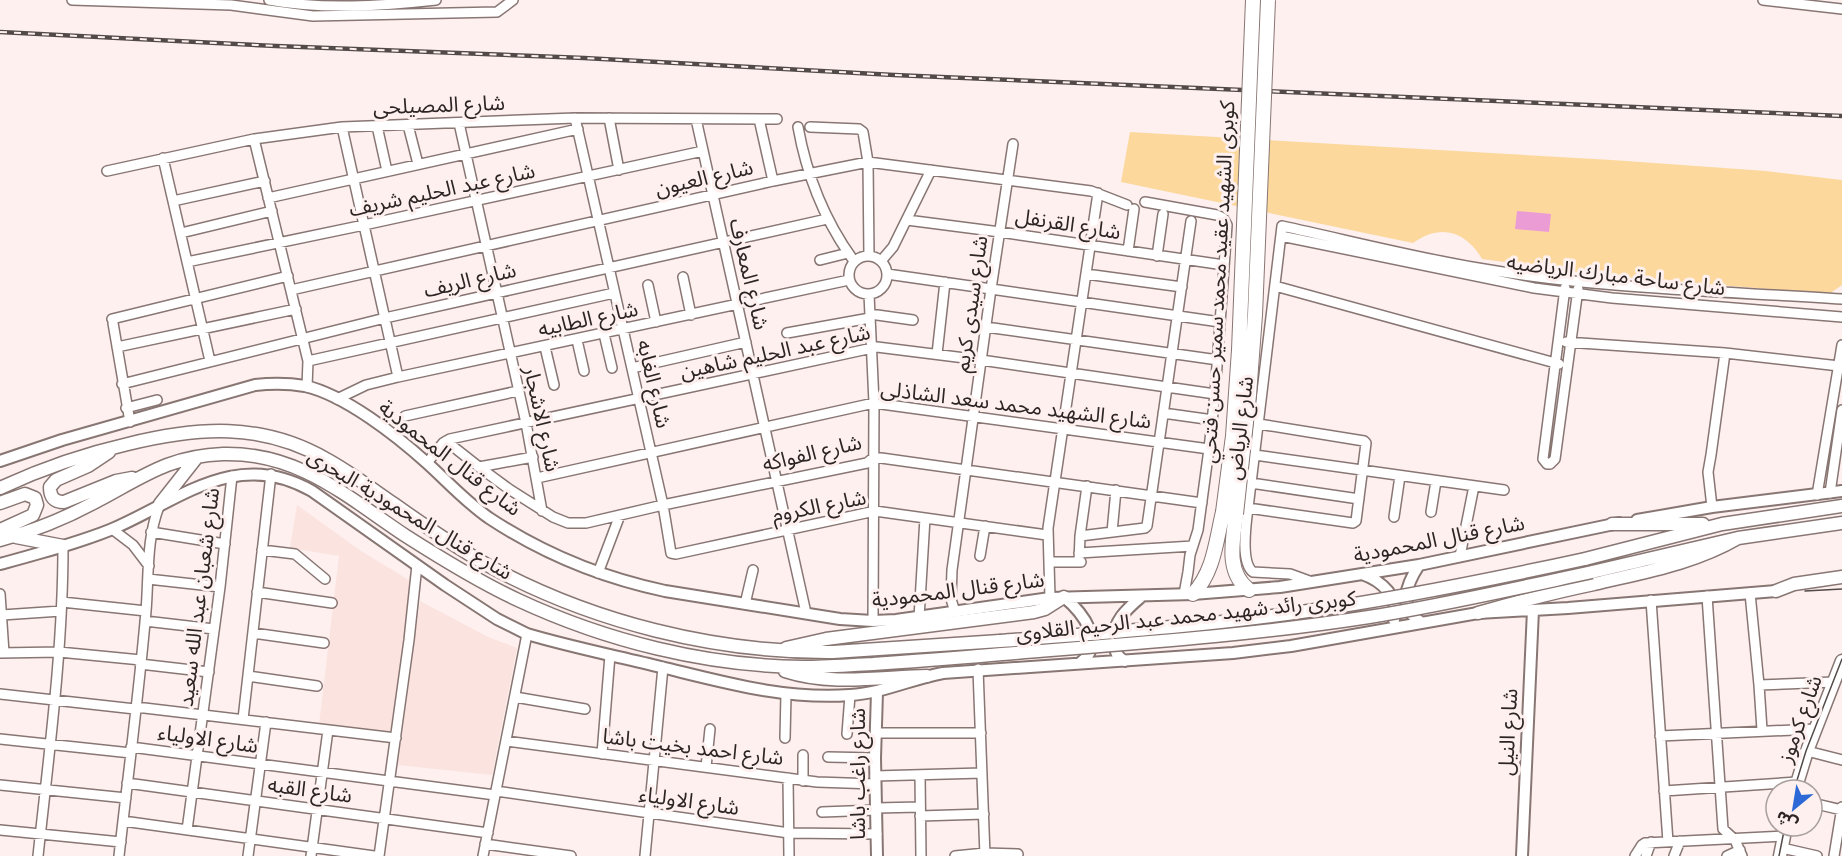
<svg xmlns="http://www.w3.org/2000/svg" width="1842" height="856" font-family="'Varela Round','Noto Sans Arabic',sans-serif">
	<style>
		.built { fill: #fbe3e0 }
		.green { fill: #fcd89d }
		.water { fill: #ec9cd5 }
		.lines { fill: none; stroke-linecap: round; stroke-linejoin: round }
		.minor-casing { stroke: #887673; stroke-width: 12 }
		.tertiary-casing { stroke: #887673; stroke-width: 14 }
		.secondary-casing { stroke: #887673; stroke-width: 15 }
		.primary-casing { stroke: #887673; stroke-width: 16 }
		.minor { stroke: #fff; stroke-width: 9 }
		.tertiary { stroke: #fff; stroke-width: 10 }
		.secondary { stroke: #fff; stroke-width: 12 }
		.primary { stroke: #fff; stroke-width: 14 }
		.tram { stroke: #524a48; stroke-width: 1.5 }
		.rail-casing { stroke: #524a48; stroke-width: 4.5 }
		.rail { stroke: #fdf0ee; stroke-width: 2; stroke-dasharray: 7; stroke-linecap: butt }
		.secondary-bridge-casing { stroke: #887673; stroke-width: 15; stroke-linecap: butt }
		.primary-bridge-casing { stroke: #887673; stroke-width: 16; stroke-linecap: butt }
		.secondary-bridge { stroke: #fff; stroke-width: 12 }
		.primary-bridge { stroke: #fff; stroke-width: 14 }
		.labels { text-anchor: middle; stroke-width: 6; stroke-linejoin: round; paint-order: stroke }
		.street-label { font-size: 21px; fill: #2c2523; stroke: #fdf0ee }
	</style>
	<rect width="100%" height="100%" fill="#fdf0ee"/>
	<path class="built" d="M 297,505 L 361,551 L 412,582 L 390,733 L 319,725 L 339,556 L 290,548 Z
		M 420,601 L 488,637 L 517,648 L 492,775 L 398,765 Z"/>
	<path class="green" d="M 1130,132 L 1612,160 L 1766,171 L 1842,180 L 1842,285 L 1829,294 L 1599,275 L 1482,259 C 1466,231 1440,223 1413,243 L 1121,182 Z"/>
	<path class="water" d="M 1517,211 L 1551,214 L 1549,232 L 1515,229 Z"/>
	<g class="lines">
		<defs>
			<path id="minor" d="M 72,0 L 231,5 L 313,16 L 497,12 L 513,0
				M 269,0 C 322,10 382,6 436,0
				M 1763,0 L 1842,9
				M 575,118 L 663,505 L 671,553 L 676,554 L 875,511 L 1047,535
				M 609,118 L 619,170
				M 696,119 L 806,613
				M 759,119 L 773,181
				M 459,123 L 526,423 L 542,511
				M 408,125 L 418,164
				M 377,126 L 387,171
				M 342,127 L 398,377
				M 798,127 C 807,177 824,220 854,261
				M 810,127 L 859,129 L 863,132 L 868,162 L 869,256
				M 254,139 L 308,361 L 307,387
				M 163,158 L 210,361
				M 107,171 L 254,139 L 342,127 L 575,118 L 777,119
				M 268,198 L 578,129
				M 173,201 L 265,181
				M 1145,202 L 1217,215 L 1223,218 L 1227,225 L 1215,394 L 1209,449 L 1198,530 L 1190,555 L 1188,572 L 1184,594
				M 907,220 L 1000,232 L 1224,265
				M 181,233 L 272,211
				M 1281,236 L 1534,288 L 1612,298 L 1842,317
				M 1128,251 L 1134,209
				M 1157,256 L 1163,214
				M849 275a19 19 0 1 1 38 0a19 19 0 1 1-38 0Z
				M 820,260 L 848,253
				M 881,261 L 893,247 L 931,170
				M 187,262 L 364,225 L 703,151
				M 887,274 L 1220,322
				M 1086,274 L 1182,287
				M 683,277 L 691,315
				M 648,285 L 656,322
				M 1275,286 L 1559,364
				M 1565,288 L 1543,459 L 1547,464 L 1550,464 L 1555,459 L 1578,289
				M 291,290 L 773,181 L 868,162 L 1091,191 L 1127,205
				M 869,294 L 874,403 L 873,621
				M 870,314 L 913,320
				M 112,319 L 288,276
				M 113,323 L 130,422
				M 986,327 L 1218,360
				M 787,333 L 870,318
				M 604,334 L 612,368
				M 577,340 L 584,371
				M 1566,342 L 1725,353 L 1839,366
				M 117,347 L 296,309
				M 545,347 L 554,385
				M 937,354 L 945,282
				M 308,361 L 614,293
				M 632,368 L 746,342
				M 122,384 L 385,318 L 827,219
				M 337,399 L 366,385 L 398,377 L 849,280
				M 126,408 L 157,400
				M 1163,413 L 1213,420
				M 405,416 L 518,391
				M 446,441 L 479,467 L 509,489 L 553,517 L 568,523 L 586,523 L 663,505 L 867,463 L 874,457 L 1202,503
				M 1255,455 L 1504,490
				M 427,463 L 443,443 L 450,439 L 877,347 L 981,360 L 1215,394
				M 479,467 L 533,457
				M 537,478 L 874,403 L 1209,449
				M 1251,483 L 1359,499
				M 1830,493 L 1842,410
				M 1817,495 L 1842,345
				M 1712,507 L 1708,472 L 1711,455 L 1725,353
				M 1248,508 L 1353,523 L 1356,521 L 1366,443 L 1364,441 L 1259,424
				M 1431,512 L 1436,481
				M 1394,517 L 1400,476
				M 112,529 L 133,545 L 149,566
				M 151,532 L 225,544
				M 1112,532 L 1116,490
				M 1080,536 L 1145,528 L 1147,526 L 1191,221
				M 262,550 L 295,554 L 325,579
				M 1079,553 L 1193,546
				M 980,556 L 985,526
				M 1460,556 L 1474,486
				M 1050,562 L 1081,562
				M 1079,562 L 1080,536 L 1087,486
				M 598,573 L 620,515
				M 148,579 L 220,587
				M 1312,582 L 1290,574 L 1253,572 C 1240,562 1246,524 1248,508 L 1282,226 C 1347,240 1413,257 1478,268 C 1598,289 1721,291 1842,299
				M 257,592 L 332,603
				M 1750,593 L 1759,685 L 1762,730
				M 0,594 L 4,653
				M 1707,596 L 1723,829 L 1735,840 L 1742,856
				M 1050,598 L 1048,528 L 1098,193
				M 1651,600 L 1668,842
				M 62,602 L 146,611
				M 745,604 L 753,570
				M 955,612 L 951,599 L 952,570 L 991,289 L 1013,144
				M 2,615 L 61,611
				M 919,618 L 925,518
				M 145,621 L 214,629
				M 253,633 L 324,643
				M 0,653 L 59,652 L 141,660
				M 140,664 L 209,672
				M 978,669 L 985,856
				M 248,676 L 317,686
				M 1759,685 L 1834,682
				M 0,694 L 135,709
				M 515,697 L 585,709
				M 136,707 L 396,738
				M 243,719 L 271,474
				M 877,733 L 981,733
				M 847,734 L 850,695
				M 1660,736 L 1816,729
				M 785,738 L 786,694
				M 0,739 L 131,753
				M 506,741 L 817,782 L 875,784
				M 131,747 L 495,795
				M 1807,751 L 1842,760
				M 602,754 L 610,655
				M 828,757 L 875,758
				M 706,767 L 710,729
				M 920,775 L 921,856
				M 875,776 L 982,773
				M 788,778 L 789,856
				M 803,781 L 803,755
				M 127,783 L 488,833
				M 0,785 L 126,798
				M 496,791 L 789,833 L 877,834
				M 1664,791 L 1797,782
				M 1812,803 L 1842,810
				M 876,808 L 920,807
				M 822,812 L 876,810
				M 920,816 L 984,814
				M 123,821 L 374,856
				M 0,830 L 121,842
				M 187,830 L 220,587 L 232,476
				M 485,844 L 571,856
				M 1782,848 L 1817,856
				M 38,856 C 49,753 63,650 63,546
				M 119,856 C 128,775 139,693 146,611 C 149,575 146,538 160,504
				M 248,856 L 266,722
				M 311,856 L 328,730
				M 379,856 L 409,640 L 417,565
				M 483,856 L 527,634
				M 645,856 L 663,667
				M 955,856 L 985,853 L 1018,854
				M 1635,856 L 1642,845 L 1645,843 L 1784,836
				M 1646,856 L 1651,842
				M 1674,856 L 1680,841
				M 1727,856 L 1740,850
				M 1834,856 L 1842,807"/>
			<path id="tertiary" d="M 0,461 L 62,440 L 255,385 C 272,383 288,383 305,386 C 345,395 397,436 427,463 C 448,482 466,502 489,518 C 542,553 603,578 665,591 L 840,619 L 873,621 L 896,620 L 1050,598 L 1193,594 L 1280,587 L 1419,565 L 1619,523
				M 1637,520 L 1712,507 L 1842,491
				M 0,564 C 37,554 75,544 110,530 C 179,501 235,447 312,491 L 445,585 L 497,619 L 527,634 C 571,647 616,656 661,667 C 723,682 785,700 850,695 C 883,693 911,679 943,673 L 1233,653 L 1291,646 L 1478,613 L 1568,608 L 1776,591
				M 1419,565 C 1406,585 1397,608 1422,623
				M 1362,574 C 1382,581 1400,597 1394,620
				M 1064,597 C 1082,612 1107,643 1080,663
				M 1125,661 C 1117,657 1115,652 1114,642 C 1112,621 1128,608 1142,596
				M 877,692 L 875,758 L 877,856
				M 1522,856 L 1533,610"/>
			<path id="secondary" d="M 109,452 L 88,466 L 56,480 L 50,487 C 50,497 54,502 64,502 L 116,481 L 132,478
				M 0,488 C 41,469 84,454 128,444 C 198,427 261,422 326,459 C 350,472 372,489 394,504 C 425,526 456,547 489,566 C 592,622 715,653 833,652 L 1000,641
				M 0,503 L 25,494 L 35,498 L 37,505 L 33,515 L 0,530
				M 160,504 L 197,457
				M 1612,524 L 1703,524
				M 16,537 L 63,546
				M 0,540 C 34,531 68,517 99,500 C 144,476 170,456 223,454 C 299,452 347,497 406,536 C 442,559 479,582 518,600 C 606,641 706,666 803,667 C 826,667 850,665 873,664 C 916,661 959,658 1002,654
				M 1585,559 L 1722,524 L 1842,506
				M 1592,572 L 1738,538 L 1842,523
				M 1776,591 L 1794,584 L 1842,577
				M 1478,613 C 1517,602 1555,592 1594,584 C 1644,572 1693,564 1738,538
				M 786,648 L 826,639 L 1034,612 L 1045,609 L 1064,597
				M 785,671 C 831,686 880,677 927,676
				M 1795,790 L 1807,751 L 1842,661
				M 1780,856 L 1786,826"/>
			<path id="primary" d="M 1236,514 C 1233,540 1225,572 1249,590
				M 1193,594 C 1214,572 1216,541 1223,512"/>
		</defs>
		<use href="#minor" class="minor-casing"/>
		<use href="#tertiary" class="tertiary-casing"/>
		<use href="#secondary" class="secondary-casing"/>
		<use href="#primary" class="primary-casing"/>
		<use href="#minor" class="minor"/>
		<use href="#tertiary" class="tertiary"/>
		<use href="#secondary" class="secondary"/>
		<use href="#primary" class="primary"/>
		<path class="tram" d="M 1805,591 L 1842,589
			M 1794,790 L 1806,751 L 1842,659
			M 1779,856 L 1785,826"/>
		<defs>
			<path id="rail" d="M 0,32 L 276,46 L 584,58 L 894,75 L 1842,116"/>
		</defs>
		<use href="#rail" class="rail-casing"/>
		<use href="#rail" class="rail"/>
		<defs>
			<path id="secondary-bridge" d="M 1000,641 C 1103,633 1206,626 1308,611 C 1401,598 1493,579 1585,559
				M 1002,654 C 1124,644 1247,636 1369,617 C 1444,605 1518,588 1592,572"/>
			<path id="primary-bridge" d="M 1223,512 L 1233,436 L 1239,350 L 1253,0
				M 1236,514 L 1249,395 L 1255,315 L 1268,0"/>
		</defs>
		<use href="#secondary-bridge" class="secondary-bridge-casing"/>
		<use href="#primary-bridge" class="primary-bridge-casing"/>
		<use href="#secondary-bridge" class="secondary-bridge"/>
		<use href="#primary-bridge" class="primary-bridge"/>
	</g>
	<g class="labels">
		<g class="street-label">
			<text transform="translate(439 105) rotate(-2)" y="7">شارع المصيلحى</text>
			<text transform="translate(704 178) rotate(-13)" y="7">شارع العيون</text>
			<text transform="translate(442 190) rotate(-12)" y="7">شارع عبد الحليم شريف</text>
			<text transform="translate(1068 224) rotate(9)" y="7">شارع القرنفل</text>
			<text transform="translate(749 274) rotate(77)" y="7">شارع المعارف</text>
			<text transform="translate(1616 275) rotate(7)" y="7">شارع ساحة مبارك الرياضيه</text>
			<text transform="translate(470 280) rotate(-13)" y="7">شارع الريف</text>
			<text transform="translate(1218 282) rotate(-87)" y="7">كوبرى الشهيد عقيد محمد سمير حسن فتحي</text>
			<text transform="translate(971 304) rotate(-82)" y="7">شارع سيدى كريم</text>
			<text transform="translate(588 319) rotate(-12)" y="7">شارع الطابيه</text>
			<text transform="translate(775 352) rotate(-12)" y="7">شارع عبد الحليم شاهين</text>
			<text transform="translate(654 384) rotate(77)" y="7">شارع الغابه</text>
			<text transform="translate(1016 405) rotate(7)" y="7">شارع الشهيد محمد سعد الشاذلى</text>
			<text transform="translate(542 419) rotate(78)" y="7">شارع الاشجار</text>
			<text transform="translate(1240 428) rotate(-83)" y="7">شارع الرياض</text>
			<text transform="translate(812 453) rotate(-13)" y="7">شارع الفواكه</text>
			<text transform="translate(450 458) rotate(38)" y="7">شارع قنال المحمودية</text>
			<text transform="translate(819 506) rotate(-11)" y="7">شارع الكروم</text>
			<text transform="translate(410 514) rotate(31)" y="7">شارع قنال المحمودية البحرى</text>
			<text transform="translate(1439 539) rotate(-11)" y="7">شارع قنال المحمودية</text>
			<text transform="translate(958 590) rotate(-7)" y="7">شارع قنال المحمودية</text>
			<text transform="translate(199 597) rotate(-83)" y="7">شارع شعبان عبد الله سعيد</text>
			<text transform="translate(1186 616) rotate(-6)" y="7">كوبرى رائد شهيد محمد عبد الرحيم القلاوى</text>
			<text transform="translate(1800 719) rotate(-70)" y="7">شارع كرموز</text>
			<text transform="translate(1508 732) rotate(-87)" y="7">شارع النيل</text>
			<text transform="translate(208 739) rotate(8)" y="7">شارع الاولياء</text>
			<text transform="translate(693 747) rotate(7)" y="7">شارع احمد بخيت باشا</text>
			<text transform="translate(858 774) rotate(-90)" y="7">شارع راغب باشا</text>
			<text transform="translate(310 790) rotate(8)" y="7">شارع القبه</text>
			<text transform="translate(689 801) rotate(8)" y="7">شارع الاولياء</text>
		</g>
	</g>
	<g transform="translate(1794 808) rotate(210)"><circle r="28" fill="#fdf0ee" stroke="#a99f9d" stroke-width="1.5"/>
	<path d="M0-4.5L10 22L0 15L-10 22Z" fill="#2c69d6"/>
	<text y="-9" font-size="16" font-weight="bold" text-anchor="middle" fill="#2c2523">ش</text>
	</g>
</svg>
